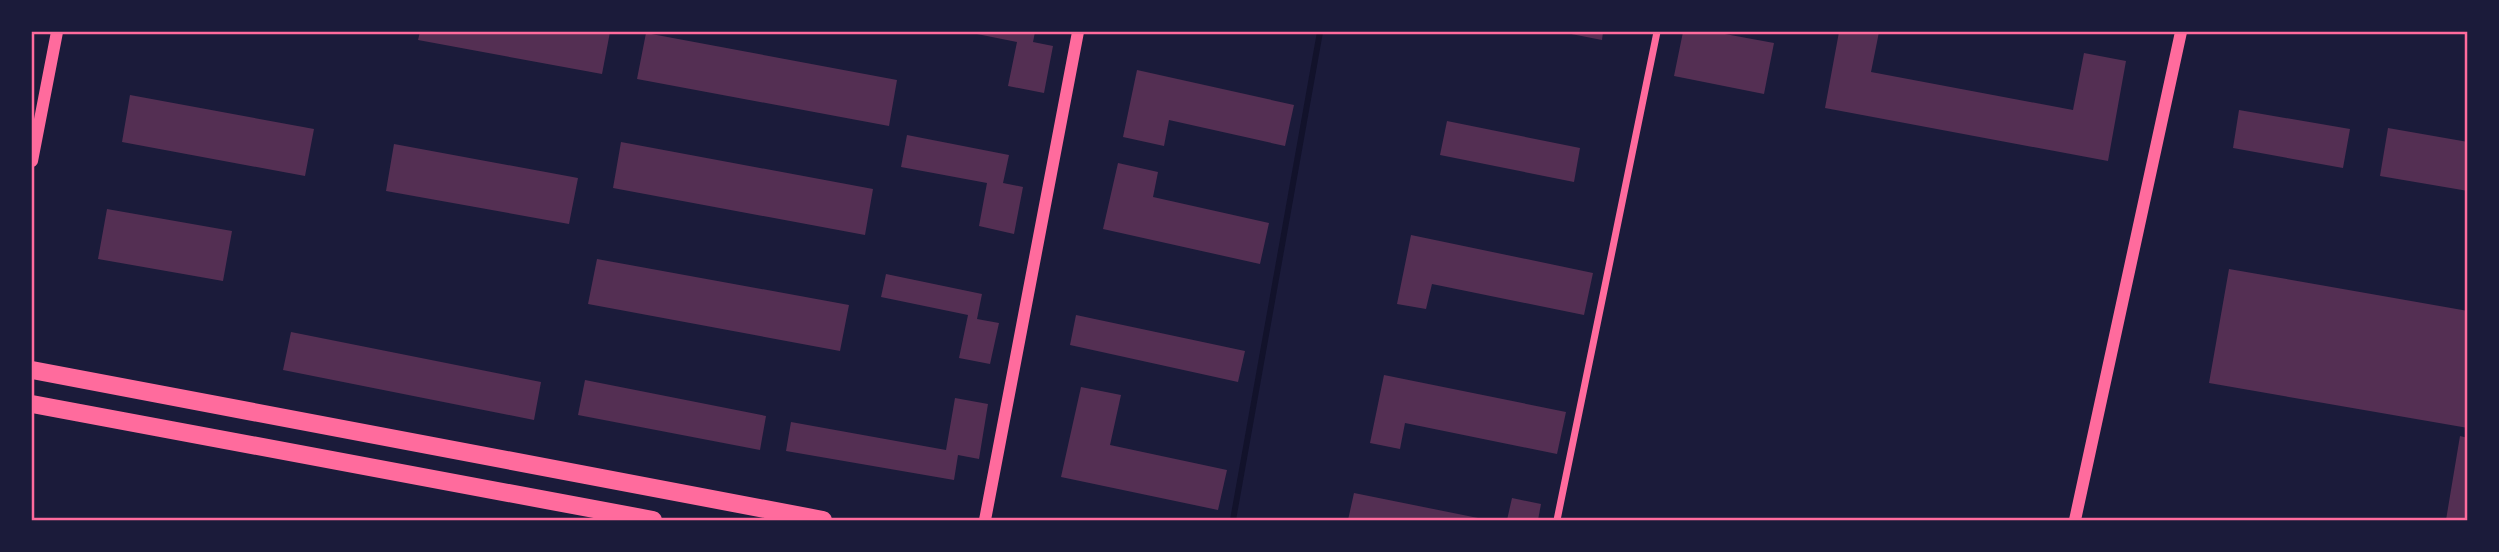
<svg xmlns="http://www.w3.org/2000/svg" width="2499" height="552" font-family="Jost,sans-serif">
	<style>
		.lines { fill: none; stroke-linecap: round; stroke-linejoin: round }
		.stream { stroke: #12122b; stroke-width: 6 }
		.building { fill: #542f53 }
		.minor { stroke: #ff6b9d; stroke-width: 7 }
		.tertiary { stroke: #ff6b9d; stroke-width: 12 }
		.primary { stroke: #ff6b9d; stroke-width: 18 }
		.neatline { fill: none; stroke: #ff6b9d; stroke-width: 2.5 }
	</style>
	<rect width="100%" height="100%" fill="#1b1b3a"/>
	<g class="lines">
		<path class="stream" d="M 1233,520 L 1320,32"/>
	</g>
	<path class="building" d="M 420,32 L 610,32 L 602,74 L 418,40 Z
		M 967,32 L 1035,32 L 1033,42 L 1053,46 L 1044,93 L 1008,86 L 1017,42 Z
		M 1561,32 L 1603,32 L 1602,40 Z
		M 1683,32 L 1714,32 L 1774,43 L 1764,94 L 1674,76 Z
		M 1839,32 L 1879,32 L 1871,72 L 2073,110 L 2084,53 L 2126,61 L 2108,161 L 1825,108 Z
		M 646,33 L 897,80 L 889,126 L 637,79 Z
		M 1137,70 L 1294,105 L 1285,146 L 1169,120 L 1164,146 L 1123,137 Z
		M 130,95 L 314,129 L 305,176 L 122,142 Z
		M 2239,110 L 2350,129 L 2343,168 L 2233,148 Z
		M 1447,121 L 1580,148 L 1574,182 L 1440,155 Z
		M 2388,128 L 2468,142 L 2468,191 L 2380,176 Z
		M 907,135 L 1009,155 L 1003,183 L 1023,187 L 1014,234 L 979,226 L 987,183 L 901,167 Z
		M 621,142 L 873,189 L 865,235 L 613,188 Z
		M 394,144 L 578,178 L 569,224 L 386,191 Z
		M 1118,163 L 1158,172 L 1153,197 L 1269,223 L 1260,264 L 1103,229 Z
		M 107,209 L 232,231 L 223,281 L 98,259 Z
		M 1411,235 L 1593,273 L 1584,315 L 1432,284 L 1426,309 L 1397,304 Z
		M 597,259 L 849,305 L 840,351 L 588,304 Z
		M 2229,269 L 2468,311 L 2468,428 L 2209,383 Z
		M 886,274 L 982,294 L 977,319 L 999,323 L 990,364 L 959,358 L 968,315 L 881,297 Z
		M 1076,315 L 1245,351 L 1238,382 L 1070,345 Z
		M 291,332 L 541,382 L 534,420 L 283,370 Z
		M 1384,375 L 1566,412 L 1557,454 L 1405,423 L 1400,449 L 1370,443 Z
		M 585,380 L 766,416 L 760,450 L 578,415 Z
		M 1081,387 L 1121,395 L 1110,445 L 1227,470 L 1218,510 L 1061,477 Z
		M 955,398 L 988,404 L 979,459 L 958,455 L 954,480 L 786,451 L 791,422 L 946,450 Z
		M 2460,436 L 2468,438 L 2468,520 L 2446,520 Z
		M 1354,493 L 1483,519 L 1483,520 L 1348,520 Z
		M 1512,498 L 1541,504 L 1538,520 L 1507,520 Z"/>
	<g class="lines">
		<path class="minor" d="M 1557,520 L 1657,32"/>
		<path class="tertiary" d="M 32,161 L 57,32
			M 985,520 L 1078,32
			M 2075,520 L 2181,32"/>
		<path class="primary" d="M 32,370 L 823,520
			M 32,404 L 653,520"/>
	</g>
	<rect width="2499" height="552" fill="none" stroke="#1b1b3a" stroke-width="66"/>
	<rect x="33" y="33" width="2433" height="486" class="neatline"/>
</svg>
